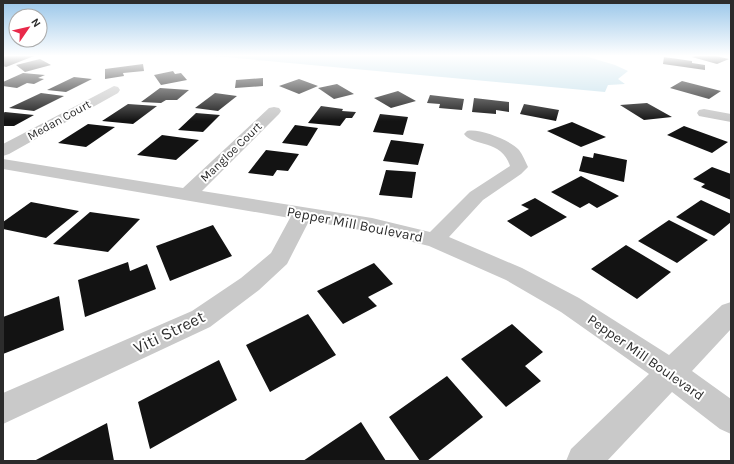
<svg xmlns="http://www.w3.org/2000/svg" width="734" height="464" font-family="Karla,sans-serif">
	<style>
		.water { fill: #c4e0eb }
		.building { fill: #131313 }
		.lines { fill: none; stroke-linecap: round; stroke-linejoin: round }
		.minor { fill: #c9c9c9; fill-rule: evenodd }
		.labels { text-anchor: middle; stroke-width: 4; stroke-linejoin: round; paint-order: stroke }
		.far-street-label { font-size: 12px; fill: #2c2c2c; stroke: #fff }
		.street-label { font-size: 14px; fill: #2c2c2c; stroke: #fff }
		.near-street-label { font-size: 17px; fill: #2c2c2c; stroke: #fff }
	</style>
	<rect width="100%" height="100%" fill="#fff"/>
	<path class="water" d="M 214,56 L 585,56 L 615,65 L 628,71 L 618,79 L 625,84 L 608,85 L 605,92 Z"/>
	<path class="building" d="M 3,56 L 34,56 L 6,67 L 3,66 Z
		M 696,56 L 716,56 L 729,59 L 717,64 L 692,57 Z
		M 664,57 L 692,61 L 692,63 L 705,65 L 705,70 L 663,64 Z
		M 40,59 L 51,65 L 25,72 L 16,65 Z
		M 143,64 L 144,71 L 123,73 L 124,76 L 105,79 L 105,69 Z
		M 173,71 L 175,74 L 181,73 L 187,80 L 161,85 L 154,75 Z
		M 23,73 L 45,75 L 38,78 L 44,79 L 34,84 L 27,83 L 17,88 L 3,86 L 3,82 Z
		M 74,77 L 92,79 L 66,92 L 47,90 Z
		M 263,78 L 263,86 L 235,88 L 236,80 Z
		M 299,79 L 318,86 L 299,94 L 279,86 Z
		M 682,81 L 721,91 L 709,99 L 670,88 Z
		M 337,84 L 354,94 L 334,99 L 318,88 Z
		M 160,88 L 189,90 L 177,100 L 166,100 L 161,103 L 141,102 Z
		M 398,91 L 416,101 L 391,108 L 374,98 Z
		M 41,93 L 64,96 L 34,111 L 9,108 Z
		M 215,93 L 237,96 L 218,111 L 195,108 Z
		M 430,95 L 464,99 L 462,110 L 439,108 L 440,104 L 427,103 Z
		M 474,98 L 509,102 L 509,112 L 496,110 L 496,114 L 472,112 Z
		M 647,103 L 672,117 L 644,120 L 620,105 Z
		M 128,104 L 157,106 L 133,124 L 102,121 Z
		M 524,104 L 559,110 L 556,121 L 520,114 Z
		M 321,106 L 343,109 L 342,111 L 356,112 L 352,118 L 346,118 L 340,126 L 308,123 Z
		M 5,112 L 34,115 L 14,126 L 3,126 L 3,113 Z
		M 196,113 L 220,115 L 203,132 L 178,130 Z
		M 380,114 L 408,117 L 403,135 L 373,132 Z
		M 572,122 L 606,137 L 581,147 L 547,131 Z
		M 88,124 L 115,127 L 86,147 L 58,143 Z
		M 295,125 L 318,128 L 307,146 L 282,143 Z
		M 684,126 L 728,142 L 712,153 L 667,135 Z
		M 162,135 L 199,140 L 176,160 L 137,155 Z
		M 391,140 L 424,144 L 418,165 L 383,161 Z
		M 266,150 L 299,154 L 288,171 L 277,170 L 273,176 L 248,173 Z
		M 594,153 L 627,160 L 624,182 L 579,171 L 583,156 L 593,158 Z
		M 712,167 L 731,174 L 731,200 L 701,187 L 705,184 L 693,179 Z
		M 386,170 L 416,172 L 412,198 L 379,195 Z
		M 581,176 L 619,196 L 597,208 L 589,203 L 580,208 L 551,192 Z
		M 535,198 L 567,217 L 531,237 L 507,221 L 529,209 L 521,205 Z
		M 701,200 L 731,214 L 731,222 L 714,236 L 676,217 Z
		M 31,202 L 79,211 L 46,238 L 3,229 L 3,222 Z
		M 90,212 L 140,219 L 108,252 L 53,244 Z
		M 669,220 L 708,240 L 677,263 L 638,241 Z
		M 213,225 L 232,256 L 170,281 L 156,246 Z
		M 626,245 L 671,272 L 637,299 L 591,269 Z
		M 128,262 L 130,271 L 147,264 L 156,289 L 85,317 L 78,280 Z
		M 374,263 L 393,284 L 368,297 L 377,306 L 343,324 L 317,291 Z
		M 59,296 L 64,330 L 3,354 L 3,317 Z
		M 308,314 L 336,355 L 270,392 L 246,345 Z
		M 512,324 L 543,352 L 525,366 L 541,381 L 506,407 L 461,359 Z
		M 219,360 L 237,400 L 150,449 L 138,402 Z
		M 447,376 L 483,417 L 427,461 L 420,461 L 389,417 Z
		M 361,422 L 386,461 L 303,461 Z
		M 107,423 L 114,461 L 34,461 Z"/>
	<g class="lines">
		<path class="minor" d="M 114,86 L 118,87 L 120,90 L 118,93 L 9,154 L 3,156 L 3,144 Z
			M 274,107 L 279,108 L 281,111 L 279,114 L 202,191 L 372,218 L 430,232 L 470,192 L 510,166 C 502,139 473,147 464,134 L 467,131 C 479,128 510,140 519,150 C 523,155 525,161 528,167 L 521,174 L 483,200 L 449,237 L 522,268 L 579,298 L 669,355 L 722,305 L 731,302 L 731,329 L 692,371 L 731,399 L 731,434 L 720,429 L 672,392 L 607,461 L 566,461 L 571,449 L 649,374 L 561,312 L 506,280 L 429,246 L 372,232 L 309,221 L 287,264 L 259,290 L 210,327 L 3,424 L 3,393 L 192,311 L 241,278 L 271,253 L 290,218 L 3,169 L 3,159 L 183,188 L 269,108 Z
			M 704,109 L 731,114 L 731,122 L 699,116 L 697,113 L 699,110 Z"/>
	</g>
	<linearGradient id="sky" x2="0" y2="1"><stop stop-color="#99c6e9"/><stop offset="0.46" stop-color="#fff"/><stop offset="1" stop-color="#fff" stop-opacity="0"/></linearGradient>
	<rect width="734" height="121" fill="url(#sky)"/>
	<g class="labels">
		<g class="far-street-label">
			<text transform="translate(59 120) rotate(-29)" y="4">Medan Court</text>
			<text transform="translate(231 152) rotate(-44)" y="4">Mangloe Court</text>
		</g>
		<g class="street-label">
			<text transform="translate(355 224) rotate(11)" y="5">Pepper Mill Boulevard</text>
			<text transform="translate(646 357) rotate(35)" y="5">Pepper Mill Boulevard</text>
		</g>
		<g class="near-street-label">
			<text transform="translate(169 332) rotate(-26)" y="6">Viti Street</text>
		</g>
	</g>
	<rect width="734" height="464" fill="none" stroke="#2c2c2c" stroke-width="8"/>
	<g transform="translate(28 28) rotate(56)"><circle r="19" fill="#ffffff" stroke="#ababab"/>
	<path d="M0-3L7 15L0 10L-7 15Z" fill="#e8294a"/>
	<text y="-6" font-size="11" font-weight="bold" text-anchor="middle" fill="#2c2c2c">N</text>
	</g>
</svg>
